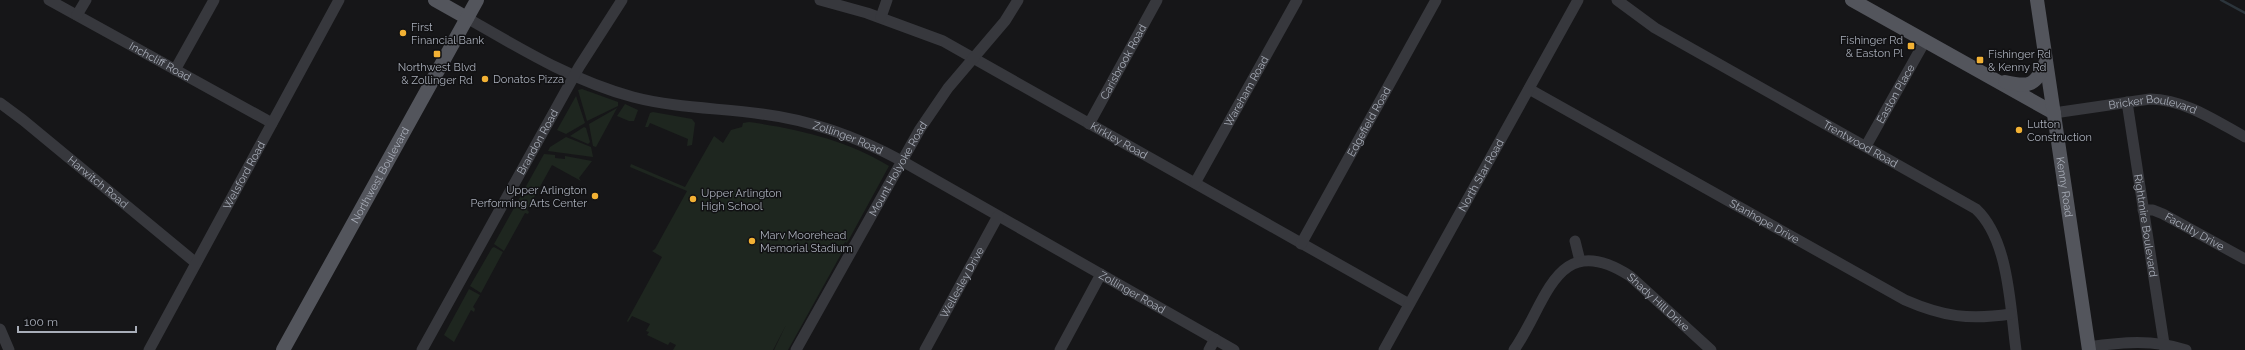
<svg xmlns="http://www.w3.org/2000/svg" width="2245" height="350" font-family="Raleway,sans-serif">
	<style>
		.green { fill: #1e261f }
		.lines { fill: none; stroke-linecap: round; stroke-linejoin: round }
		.stream { stroke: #2c353c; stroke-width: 2.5 }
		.minor { stroke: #37383d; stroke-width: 11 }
		.major { stroke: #53555c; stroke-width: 14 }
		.poi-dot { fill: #f2b134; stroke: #111113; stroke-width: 1.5 }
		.labels { text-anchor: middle; stroke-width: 3; stroke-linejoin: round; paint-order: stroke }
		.poi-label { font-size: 11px; fill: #a8adb8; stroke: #111113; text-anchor: start }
		.street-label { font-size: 11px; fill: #a8adb8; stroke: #111113 }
	</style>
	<rect width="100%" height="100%" fill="#161618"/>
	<path class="green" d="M 582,89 L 618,102 L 618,106 L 587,121 L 578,90 Z
		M 576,96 L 585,123 L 566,134 L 557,130 Z
		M 625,104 L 638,110 L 634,121 L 629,121 L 617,116 Z
		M 617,108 L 596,147 L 593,146 L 589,124 Z
		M 653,112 L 692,119 L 695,123 L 692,145 L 687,146 L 688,139 L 650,123 L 648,127 L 645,127 L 650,113 Z
		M 749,122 C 798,129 847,140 889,166 L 847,243 L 845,242 L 843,246 L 845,247 L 788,350 L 774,350 L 786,325 L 773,350 L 673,350 L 676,345 L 670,342 L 668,345 L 647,335 L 649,332 L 646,331 L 650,324 L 632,316 L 628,322 L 627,321 L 662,257 L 652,251 L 655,249 L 687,191 L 630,167 L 631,164 L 685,187 L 714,136 L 723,143 L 731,130 L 742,127 L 743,123 Z
		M 584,127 L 586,128 L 590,142 L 588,144 L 570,136 Z
		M 566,137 L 591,147 L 593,157 L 548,151 L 550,147 Z
		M 544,154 L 555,155 L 555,158 L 565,159 L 565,156 L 592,161 L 579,178 L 581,181 L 552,165 L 527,210 L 529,212 L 528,214 L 525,213 L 504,251 L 494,244 Z
		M 494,247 L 503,252 L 481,293 L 470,286 L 492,248 Z
		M 469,289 L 480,295 L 473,307 L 475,309 L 474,312 L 471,310 L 454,342 L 444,335 Z"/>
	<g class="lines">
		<path class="stream" d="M 2221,0 L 2245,13"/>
		<g class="minor">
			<path id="s1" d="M 49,0 L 272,123"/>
			<path id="s2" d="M 820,0 L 867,13 L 943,41 L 1409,304"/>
			<path id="s3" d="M 1617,0 L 1655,28 L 1976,209 C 2009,240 2010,306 2016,350"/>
			<path d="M 77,15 L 86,0"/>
			<path d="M 881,17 L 887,0"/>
			<path id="s4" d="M 467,18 C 521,49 573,81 633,97 C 675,108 719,108 762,114 C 810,120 859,138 902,161 L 1234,350"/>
			<path d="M 175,70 L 214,0"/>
			<path id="s5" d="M 1529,89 L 1905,300 C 1944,317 1969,320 2011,314"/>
			<path id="s6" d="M 2127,102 L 2165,350"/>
			<path id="s7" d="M 0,103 L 23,120 L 196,263"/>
			<path id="s8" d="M 2054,113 L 2150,99 C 2186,100 2214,120 2245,137"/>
			<path id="s9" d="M 1089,124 L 1157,0"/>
			<path id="s10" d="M 1866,146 L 1925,41"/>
			<path id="s11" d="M 1195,183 L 1297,0"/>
			<path id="s12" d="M 2143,210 L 2153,210 L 2163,214 L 2245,259"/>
			<path d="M 1575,241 L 1580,261"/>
			<path id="s13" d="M 1301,244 L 1436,0"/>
			<path d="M 0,329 L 9,350"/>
			<path d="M 2088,347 C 2122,342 2153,339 2186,350"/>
			<path id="s14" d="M 149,350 L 339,0"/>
			<path id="s15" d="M 422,350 L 579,67 L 622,0"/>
			<path id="s16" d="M 796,350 L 920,129 L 948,88 L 1005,21 L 1018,0"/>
			<path id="s17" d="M 925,350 L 998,216"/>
			<path d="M 1060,350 L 1101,274"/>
			<path d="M 1209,350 L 1215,339"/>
			<path id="s18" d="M 1384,350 L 1578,0"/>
			<path id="s19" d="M 1514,350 C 1547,303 1556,228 1630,276 L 1711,350"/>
		</g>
		<g class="major">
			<path d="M 435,0 L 467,18"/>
			<path d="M 1852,0 L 2054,113"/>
			<path id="s20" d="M 2037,0 L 2089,350"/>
			<path d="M 2005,82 C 2031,88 2035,85 2046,62"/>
			<path id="s21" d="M 283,350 L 477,0"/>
		</g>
	</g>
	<g class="poi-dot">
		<circle cx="403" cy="33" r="4"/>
		<rect x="1907" y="42" width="8" height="8" rx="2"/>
		<rect x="433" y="50" width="8" height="8" rx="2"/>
		<rect x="1976" y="56" width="8" height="8" rx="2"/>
		<circle cx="485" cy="79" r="4"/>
		<circle cx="2019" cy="130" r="4"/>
		<circle cx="595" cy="196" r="4"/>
		<circle cx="693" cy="199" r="4"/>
		<circle cx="752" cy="241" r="4"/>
	</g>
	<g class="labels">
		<g class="poi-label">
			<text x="411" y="31">First<tspan x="411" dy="13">Financial Bank</tspan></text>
			<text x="1903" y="44" text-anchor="end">Fishinger Rd<tspan x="1903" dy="13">&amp; Easton Pl</tspan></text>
			<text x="1988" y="58">Fishinger Rd<tspan x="1988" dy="13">&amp; Kenny Rd</tspan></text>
			<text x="437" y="71" text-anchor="middle">Northwest Blvd<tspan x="437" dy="13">&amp; Zollinger Rd</tspan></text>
			<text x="493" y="83">Donatos Pizza</text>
			<text x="2027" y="128">Lutton<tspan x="2027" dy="13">Construction</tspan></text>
			<text x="587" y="194" text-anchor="end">Upper Arlington<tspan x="587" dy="13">Performing Arts Center</tspan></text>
			<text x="701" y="197">Upper Arlington<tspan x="701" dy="13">High School</tspan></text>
			<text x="760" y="239">Marv Moorehead<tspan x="760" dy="13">Memorial Stadium</tspan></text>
		</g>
		<g class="street-label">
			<text dy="4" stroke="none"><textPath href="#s1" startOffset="127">Inchcliff Road</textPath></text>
			<text dy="4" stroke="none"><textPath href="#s9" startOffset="71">Carisbrook Road</textPath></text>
			<text dy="4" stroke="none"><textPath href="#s11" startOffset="105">Wareham Road</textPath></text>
			<text dy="4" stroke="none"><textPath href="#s10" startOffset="60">Easton Place</textPath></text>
			<text dy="4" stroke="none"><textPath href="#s8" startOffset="100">Bricker Boulevard</textPath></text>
			<text dy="4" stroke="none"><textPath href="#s13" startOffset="140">Edgefield Road</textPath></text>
			<text dy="4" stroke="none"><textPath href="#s4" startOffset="404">Zollinger Road</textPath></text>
			<text dy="4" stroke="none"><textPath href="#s2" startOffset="332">Kirkley Road</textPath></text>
			<text dy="4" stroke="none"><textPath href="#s15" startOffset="238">Brandon Road</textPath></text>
			<text dy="4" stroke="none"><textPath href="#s3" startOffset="283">Trentwood Road</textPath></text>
			<text dy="4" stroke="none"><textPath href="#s16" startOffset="208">Mount Holyoke Road</textPath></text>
			<text dy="4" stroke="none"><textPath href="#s14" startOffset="199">Welsford Road</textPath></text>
			<text dy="4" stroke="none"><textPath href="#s21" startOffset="200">Northwest Boulevard</textPath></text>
			<text dy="4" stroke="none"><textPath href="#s18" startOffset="200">North Star Road</textPath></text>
			<text dy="4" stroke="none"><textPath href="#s7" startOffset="126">Harwitch Road</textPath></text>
			<text dy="4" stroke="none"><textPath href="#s20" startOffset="189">Kenny Road</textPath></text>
			<text dy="4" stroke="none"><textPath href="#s5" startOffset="270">Stanhope Drive</textPath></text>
			<text dy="4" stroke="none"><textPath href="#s6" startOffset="125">Rightmire Boulevard</textPath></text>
			<text dy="4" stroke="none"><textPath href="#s12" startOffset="57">Faculty Drive</textPath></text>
			<text dy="4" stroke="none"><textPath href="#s17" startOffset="77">Wellesley Drive</textPath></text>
			<text dy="4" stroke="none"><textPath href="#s4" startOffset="728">Zollinger Road</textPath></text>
			<text dy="4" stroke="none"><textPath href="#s19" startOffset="205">Shady Hill Drive</textPath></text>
		</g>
	</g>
	<path d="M18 326v6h118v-6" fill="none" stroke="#a8adb8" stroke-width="2"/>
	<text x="24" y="326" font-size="12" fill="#a8adb8" stroke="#111113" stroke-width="3" paint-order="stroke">100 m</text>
</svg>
